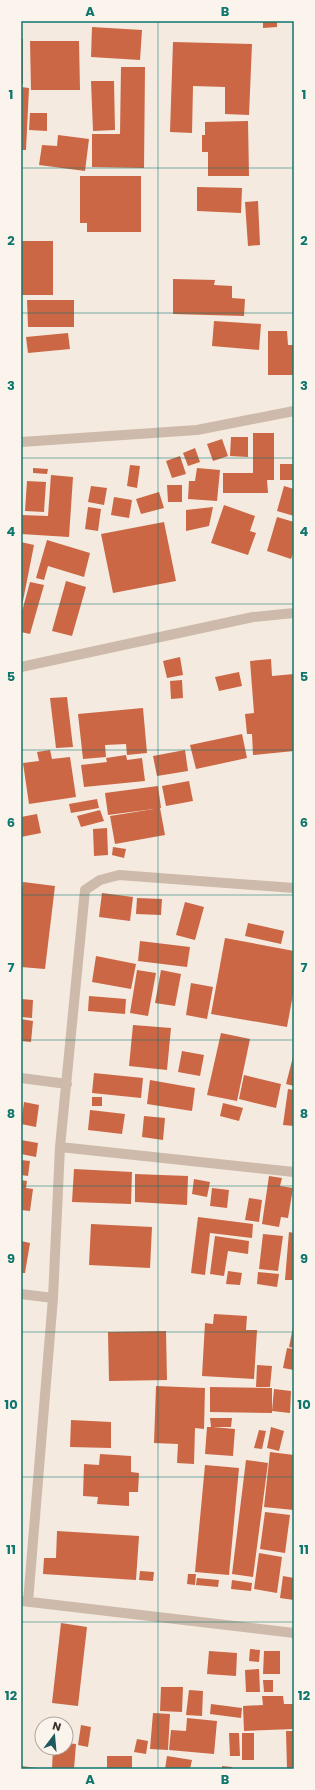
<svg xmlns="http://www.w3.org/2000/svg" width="315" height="1790" font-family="Poppins,sans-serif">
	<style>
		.building { fill: #cb6745 }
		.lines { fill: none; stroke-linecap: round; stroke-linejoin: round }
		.minor { stroke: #cdbaaa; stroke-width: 10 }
		.grid { fill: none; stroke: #0f766e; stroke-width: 1; stroke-opacity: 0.55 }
		.neatline { fill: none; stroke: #0f766e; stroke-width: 1.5 }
		.grid-label { font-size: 13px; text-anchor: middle; font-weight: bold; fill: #0f766e }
	</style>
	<rect width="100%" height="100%" fill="#f4eadf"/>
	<path class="building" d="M 263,21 L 277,21 L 277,27 L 263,28 Z
		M 92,27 L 142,30 L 140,60 L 91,57 Z
		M 21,39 L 23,39 L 23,84 L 21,84 Z
		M 30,41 L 79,41 L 80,90 L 31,90 Z
		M 173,42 L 252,44 L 249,115 L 225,114 L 225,87 L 193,86 L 192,133 L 170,132 Z
		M 121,67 L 145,67 L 144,168 L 92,167 L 92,134 L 120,134 Z
		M 91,81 L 114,81 L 115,130 L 93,131 Z
		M 21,87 L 29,88 L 26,150 L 21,150 Z
		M 30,113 L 47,113 L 47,131 L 29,130 Z
		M 248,121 L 249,176 L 208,176 L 208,152 L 202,152 L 202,135 L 205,135 L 205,122 Z
		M 58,135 L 89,139 L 85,171 L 39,165 L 42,145 L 57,146 Z
		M 80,176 L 141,176 L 141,232 L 87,232 L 87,223 L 80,223 Z
		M 197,187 L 242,188 L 241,213 L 197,211 Z
		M 258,201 L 260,245 L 248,246 L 245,202 Z
		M 21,241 L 53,241 L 53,295 L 21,295 Z
		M 173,279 L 215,280 L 214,285 L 232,286 L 232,298 L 245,299 L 244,316 L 173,314 Z
		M 27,300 L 74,300 L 74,327 L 28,327 Z
		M 214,321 L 261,324 L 259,350 L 212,346 Z
		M 268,331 L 287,331 L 288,345 L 294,345 L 294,375 L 268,375 Z
		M 68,333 L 70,349 L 28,353 L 26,337 Z
		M 253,433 L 274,433 L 274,480 L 267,480 L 268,493 L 223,493 L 223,473 L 253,473 Z
		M 231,437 L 248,437 L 248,457 L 230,456 Z
		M 222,439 L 228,456 L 213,461 L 207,444 Z
		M 195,448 L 200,462 L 188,466 L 183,453 Z
		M 180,456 L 186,474 L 172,478 L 166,461 Z
		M 280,464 L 294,464 L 294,480 L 280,480 Z
		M 130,465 L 140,466 L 137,488 L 127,486 Z
		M 33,468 L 48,469 L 47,474 L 33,473 Z
		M 197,468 L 220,470 L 217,501 L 188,499 L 189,481 L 195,481 Z
		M 51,475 L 73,477 L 69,537 L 21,534 L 21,515 L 48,516 Z
		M 27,481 L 46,482 L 44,512 L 25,511 Z
		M 167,485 L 182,485 L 182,502 L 168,502 Z
		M 91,486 L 107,488 L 104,505 L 88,502 Z
		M 284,486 L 294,489 L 294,516 L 277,511 Z
		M 159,492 L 164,508 L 141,514 L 136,499 Z
		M 114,497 L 132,500 L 129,518 L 111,515 Z
		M 224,505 L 255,516 L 250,531 L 256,533 L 248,555 L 211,543 Z
		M 88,507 L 101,509 L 98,531 L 85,529 Z
		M 213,507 L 209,526 L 186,531 L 186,510 Z
		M 277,517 L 294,522 L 294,551 L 291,559 L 267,551 Z
		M 164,522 L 176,581 L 113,593 L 101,534 Z
		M 47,540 L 90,553 L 84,577 L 48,566 L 44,580 L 36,578 Z
		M 21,542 L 34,545 L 22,606 L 21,606 Z
		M 66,581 L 86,587 L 72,636 L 52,631 Z
		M 30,582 L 44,585 L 30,634 L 21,632 L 21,615 Z
		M 180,657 L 183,675 L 167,678 L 163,661 Z
		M 271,659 L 272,676 L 294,674 L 294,751 L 253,755 L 252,734 L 247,734 L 245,714 L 254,713 L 250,661 Z
		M 239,672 L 242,686 L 219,691 L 215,677 Z
		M 182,680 L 183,698 L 171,699 L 170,681 Z
		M 67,697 L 73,747 L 56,748 L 50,698 Z
		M 143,708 L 147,753 L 127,755 L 126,744 L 105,745 L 106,757 L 83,759 L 78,714 Z
		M 242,734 L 247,758 L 196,769 L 190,745 Z
		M 50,750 L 52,759 L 70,757 L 76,797 L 29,804 L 23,763 L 39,761 L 37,752 Z
		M 185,750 L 188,771 L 157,776 L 153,756 Z
		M 126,755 L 127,760 L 142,758 L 145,781 L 84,787 L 81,765 L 107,762 L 106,758 Z
		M 189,781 L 193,801 L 166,806 L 162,786 Z
		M 158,786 L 161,808 L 108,815 L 105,793 Z
		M 97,799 L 99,808 L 71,813 L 69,804 Z
		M 160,808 L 165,835 L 115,844 L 110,816 Z
		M 100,810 L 104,821 L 81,827 L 77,816 Z
		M 37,814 L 41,833 L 21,837 L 21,817 Z
		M 107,828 L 108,855 L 94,856 L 93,829 Z
		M 113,847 L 126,849 L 124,858 L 112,855 Z
		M 23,882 L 55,886 L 45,969 L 21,967 L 21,896 Z
		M 102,893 L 133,897 L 130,921 L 99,917 Z
		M 137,898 L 162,899 L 161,915 L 136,914 Z
		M 185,902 L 204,907 L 195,940 L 176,935 Z
		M 248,923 L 284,931 L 281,944 L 245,936 Z
		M 225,938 L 294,951 L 294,989 L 287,1027 L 211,1014 Z
		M 140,941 L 190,947 L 187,967 L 138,961 Z
		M 96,956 L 136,964 L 131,989 L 92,982 Z
		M 137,970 L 156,973 L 148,1016 L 130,1013 Z
		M 161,970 L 181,974 L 175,1006 L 155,1003 Z
		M 191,983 L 213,987 L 207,1019 L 186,1015 Z
		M 89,996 L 126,999 L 125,1014 L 88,1011 Z
		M 21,999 L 33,1000 L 32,1018 L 21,1017 Z
		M 21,1019 L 33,1021 L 31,1042 L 21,1041 Z
		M 133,1025 L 171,1028 L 167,1070 L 129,1066 Z
		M 221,1033 L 250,1039 L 237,1101 L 207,1095 Z
		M 182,1051 L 204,1055 L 200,1076 L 178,1072 Z
		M 294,1053 L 294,1086 L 286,1084 Z
		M 94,1073 L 143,1078 L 141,1098 L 92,1093 Z
		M 244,1075 L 281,1084 L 276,1108 L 239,1099 Z
		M 150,1080 L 195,1088 L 192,1111 L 147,1104 Z
		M 288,1089 L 294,1090 L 294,1126 L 283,1125 Z
		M 92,1097 L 102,1097 L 102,1106 L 92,1106 Z
		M 24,1102 L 39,1105 L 36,1127 L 21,1124 Z
		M 223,1103 L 243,1108 L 239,1121 L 220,1116 Z
		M 90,1110 L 125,1114 L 122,1134 L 88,1130 Z
		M 144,1116 L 165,1118 L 163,1140 L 142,1137 Z
		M 21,1140 L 38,1143 L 36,1157 L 21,1154 Z
		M 21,1160 L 30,1161 L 28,1176 L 21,1175 Z
		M 74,1169 L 132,1172 L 131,1204 L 72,1202 Z
		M 135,1174 L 188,1176 L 187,1205 L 135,1202 Z
		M 269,1176 L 282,1178 L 280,1186 L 293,1188 L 288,1218 L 281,1217 L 279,1227 L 262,1224 Z
		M 194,1179 L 210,1182 L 207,1197 L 192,1194 Z
		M 21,1180 L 27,1181 L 26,1188 L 33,1189 L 30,1211 L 21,1210 Z
		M 212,1188 L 229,1190 L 227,1208 L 210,1206 Z
		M 249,1198 L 262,1200 L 259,1222 L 245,1220 Z
		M 198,1217 L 253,1224 L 252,1238 L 210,1233 L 205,1275 L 191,1273 Z
		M 91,1224 L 152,1227 L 150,1268 L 89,1265 Z
		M 289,1232 L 294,1233 L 294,1280 L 285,1280 Z
		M 263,1234 L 283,1236 L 278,1271 L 259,1269 Z
		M 215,1236 L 249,1241 L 248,1254 L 228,1251 L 224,1276 L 210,1274 Z
		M 21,1241 L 30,1243 L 25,1273 L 21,1273 Z
		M 228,1271 L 242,1273 L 240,1285 L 226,1284 Z
		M 258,1272 L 279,1274 L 277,1287 L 257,1284 Z
		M 214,1314 L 247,1316 L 246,1330 L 257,1330 L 254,1379 L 202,1376 L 205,1323 L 213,1324 Z
		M 293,1327 L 294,1327 L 294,1348 L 289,1347 Z
		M 166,1331 L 167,1380 L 109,1381 L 108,1332 Z
		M 287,1348 L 294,1349 L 294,1370 L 283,1368 Z
		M 257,1365 L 272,1366 L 270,1387 L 256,1387 Z
		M 156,1386 L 205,1388 L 204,1429 L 195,1428 L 194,1464 L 177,1463 L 178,1444 L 154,1443 Z
		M 210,1387 L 272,1388 L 272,1413 L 210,1412 Z
		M 274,1389 L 291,1391 L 290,1413 L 272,1411 Z
		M 210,1418 L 232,1418 L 231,1427 L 213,1427 L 235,1429 L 233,1456 L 205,1454 L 207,1427 L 211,1427 Z
		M 71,1420 L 111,1422 L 111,1448 L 70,1447 Z
		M 271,1427 L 284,1431 L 279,1451 L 267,1448 Z
		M 259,1430 L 266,1431 L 262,1449 L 254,1448 Z
		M 270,1452 L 294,1455 L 294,1510 L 264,1507 Z
		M 100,1454 L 131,1456 L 131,1472 L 139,1473 L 138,1492 L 129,1492 L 129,1506 L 97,1504 L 98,1497 L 83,1496 L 84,1464 L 99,1465 Z
		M 246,1460 L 268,1463 L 253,1577 L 232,1574 Z
		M 205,1465 L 239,1468 L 229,1575 L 195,1572 Z
		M 265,1512 L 290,1515 L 285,1553 L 260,1549 Z
		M 57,1531 L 139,1536 L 136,1580 L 43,1574 L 44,1558 L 56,1558 Z
		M 259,1553 L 282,1557 L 277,1593 L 254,1589 Z
		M 140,1571 L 154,1572 L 153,1581 L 139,1580 Z
		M 188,1574 L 196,1574 L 195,1585 L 187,1584 Z
		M 283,1576 L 294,1578 L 294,1600 L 280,1598 Z
		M 197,1578 L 219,1580 L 218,1587 L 196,1585 Z
		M 232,1580 L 252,1583 L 251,1591 L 231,1589 Z
		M 61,1623 L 87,1627 L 78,1706 L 52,1703 Z
		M 250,1649 L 260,1650 L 259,1662 L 249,1661 Z
		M 209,1651 L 237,1653 L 236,1676 L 207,1674 Z
		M 264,1651 L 280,1651 L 280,1674 L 263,1674 Z
		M 259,1669 L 260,1692 L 246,1692 L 245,1670 Z
		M 263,1680 L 273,1680 L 273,1692 L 264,1692 Z
		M 161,1687 L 183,1687 L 182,1712 L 160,1711 Z
		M 189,1690 L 203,1691 L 202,1716 L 186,1715 Z
		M 262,1696 L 283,1696 L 284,1704 L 294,1704 L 294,1729 L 244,1731 L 243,1706 L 263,1705 Z
		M 211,1704 L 242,1708 L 241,1718 L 210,1714 Z
		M 153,1713 L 170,1714 L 168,1750 L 150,1749 Z
		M 187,1718 L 217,1721 L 214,1754 L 169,1750 L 171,1730 L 186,1731 Z
		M 81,1725 L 91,1727 L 88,1747 L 78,1745 Z
		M 286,1731 L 294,1731 L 294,1769 L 287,1769 Z
		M 229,1733 L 239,1733 L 240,1756 L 230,1756 Z
		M 242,1733 L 254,1733 L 254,1760 L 242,1760 Z
		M 137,1739 L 148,1741 L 146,1754 L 134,1752 Z
		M 66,1743 L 76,1744 L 74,1769 L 52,1769 L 53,1748 L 66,1748 Z
		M 107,1756 L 132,1756 L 132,1769 L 107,1769 Z
		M 167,1756 L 192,1760 L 190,1769 L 165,1769 Z
		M 21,1766 L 37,1768 L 37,1769 L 21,1769 Z
		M 222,1766 L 232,1767 L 232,1769 L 222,1769 Z"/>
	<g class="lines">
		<path class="minor" d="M 21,442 L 197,430 L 294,411
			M 21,667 L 253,617 L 294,613
			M 21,1078 L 67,1084
			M 60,1147 L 294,1172
			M 21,1294 L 53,1298
			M 22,1601 L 294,1633
			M 28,1602 L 53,1298 L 60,1147 L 85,890 L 100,880 L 119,875 L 294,888"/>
	</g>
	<path class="grid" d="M 158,21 L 158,1769M 21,168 L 294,168M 21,313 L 294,313M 21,458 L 294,458M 21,604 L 294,604M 21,750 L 294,750M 21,895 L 294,895M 21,1040 L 294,1040M 21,1186 L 294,1186M 21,1332 L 294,1332M 21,1477 L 294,1477M 21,1622 L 294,1622"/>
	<rect width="315" height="1790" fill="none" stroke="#fbf4ec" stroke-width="44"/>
	<g transform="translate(54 1736) rotate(16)"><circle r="19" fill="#fbf4ec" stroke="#aea59e"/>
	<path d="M0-3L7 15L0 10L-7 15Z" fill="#1d595e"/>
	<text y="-6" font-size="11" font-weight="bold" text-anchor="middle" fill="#3a2f2a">N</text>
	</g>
	<rect x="22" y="22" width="271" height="1746" class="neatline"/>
	<g class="grid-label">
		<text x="90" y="16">A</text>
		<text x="225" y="16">B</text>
		<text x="11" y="99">1</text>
		<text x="304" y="99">1</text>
		<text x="11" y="245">2</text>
		<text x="304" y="245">2</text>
		<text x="11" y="390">3</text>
		<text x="304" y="390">3</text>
		<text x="11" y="536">4</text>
		<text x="304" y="536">4</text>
		<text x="11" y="681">5</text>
		<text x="304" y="681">5</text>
		<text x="11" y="827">6</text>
		<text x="304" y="827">6</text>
		<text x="11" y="972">7</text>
		<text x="304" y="972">7</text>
		<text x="11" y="1118">8</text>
		<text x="304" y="1118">8</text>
		<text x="11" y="1263">9</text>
		<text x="304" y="1263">9</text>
		<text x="11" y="1409">10</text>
		<text x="304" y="1409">10</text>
		<text x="11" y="1554">11</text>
		<text x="304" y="1554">11</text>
		<text x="11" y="1700">12</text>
		<text x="304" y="1700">12</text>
		<text x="90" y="1784">A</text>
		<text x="225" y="1784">B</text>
	</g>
</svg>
